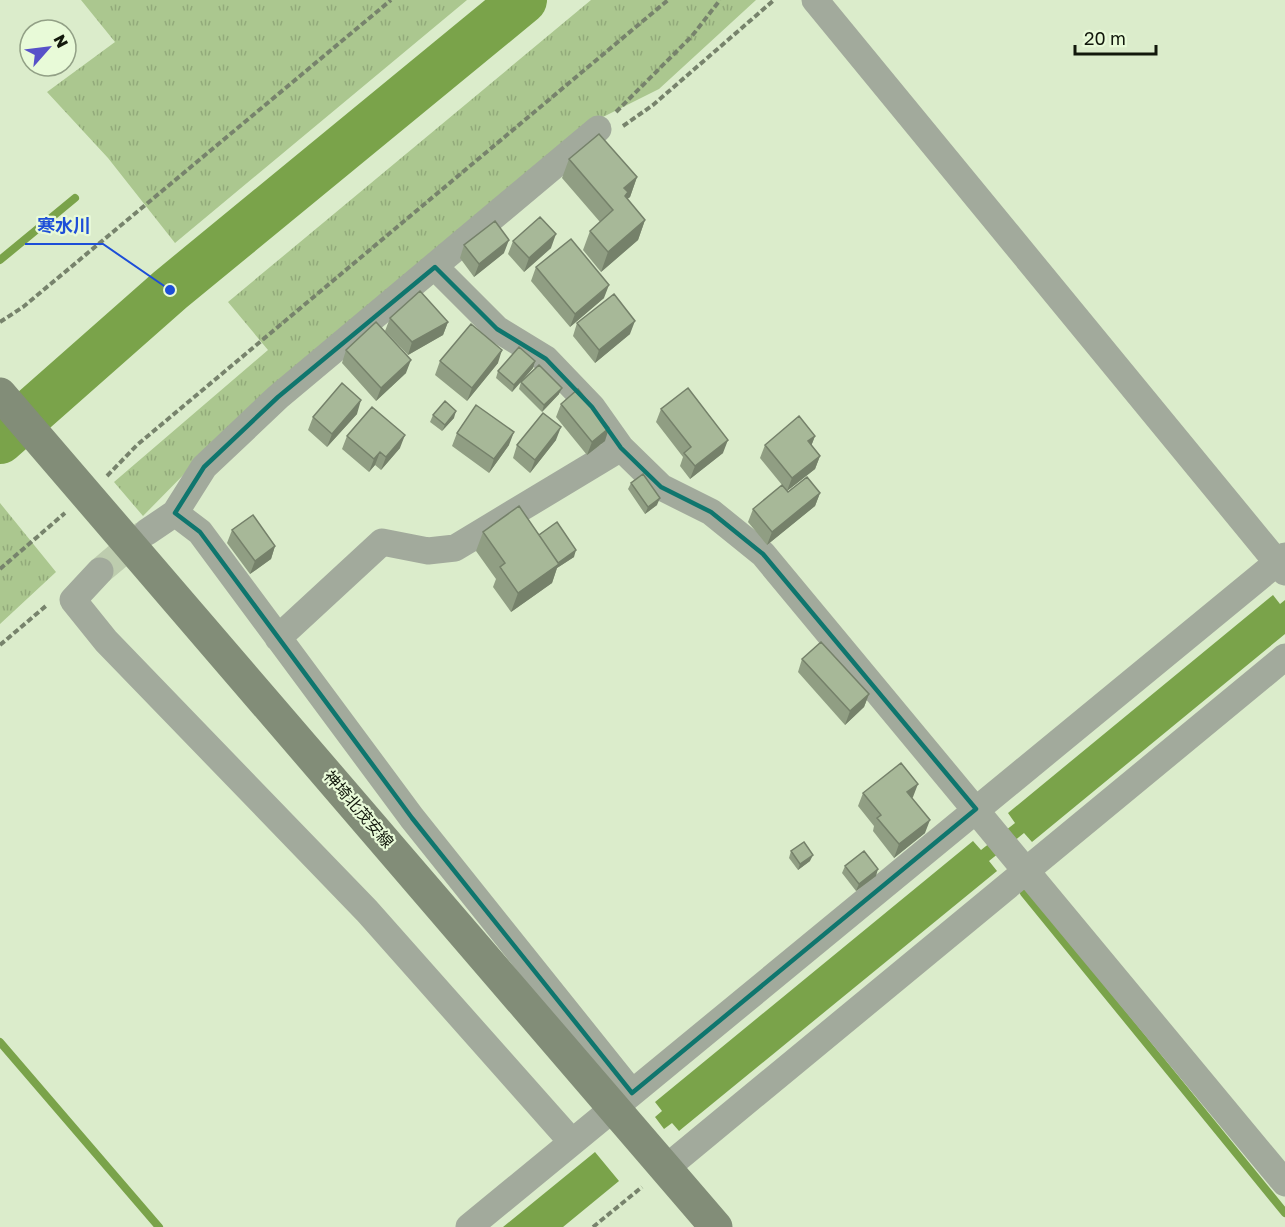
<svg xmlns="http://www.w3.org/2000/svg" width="1285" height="1227" font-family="'Golos Text','Noto Sans JP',sans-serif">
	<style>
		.grass { fill: url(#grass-tufts) }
		.water { fill: #7aa34a }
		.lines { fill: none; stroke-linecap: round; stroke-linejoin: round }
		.stream { stroke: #7aa34a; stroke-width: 8 }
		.river { stroke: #7aa34a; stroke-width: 48 }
		.minor-tunnel { stroke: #bdccae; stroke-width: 27; stroke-dasharray: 27 14; stroke-linecap: butt }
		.path { stroke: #77836c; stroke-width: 4; stroke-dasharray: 6 3; stroke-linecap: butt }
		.minor { stroke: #a2aa9c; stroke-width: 27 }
		.secondary { stroke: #828d78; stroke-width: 33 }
		.wall { fill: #909e83 }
		.shaded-wall { fill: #75816a }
		.building { fill: #a7b898; stroke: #75816a; stroke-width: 1.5 }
		.marked { fill: none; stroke: #0f766e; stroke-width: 4.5; stroke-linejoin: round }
		.labels { text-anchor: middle; stroke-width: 4.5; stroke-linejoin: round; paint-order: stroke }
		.street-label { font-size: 16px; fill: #12180c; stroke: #e8fad8 }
		.leader { fill: none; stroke: #1d4ed8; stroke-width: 2 }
		.callout-dot { fill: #1d4ed8; stroke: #e8fad8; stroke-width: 2 }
		.callout-label { font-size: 18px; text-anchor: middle; font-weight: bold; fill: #1d4ed8; stroke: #e8fad8; stroke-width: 4.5; stroke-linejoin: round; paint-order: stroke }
	</style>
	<defs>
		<pattern id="grass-tufts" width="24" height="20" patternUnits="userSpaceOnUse" patternTransform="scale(1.5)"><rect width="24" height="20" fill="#abc78f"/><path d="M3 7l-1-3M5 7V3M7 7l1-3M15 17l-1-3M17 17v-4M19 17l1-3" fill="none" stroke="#92aa7a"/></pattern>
	</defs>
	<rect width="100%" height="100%" fill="#dbeccb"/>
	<path class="grass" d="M 81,0 L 467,0 L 175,243 L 108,158 L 47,92 L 115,42 Z
		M 591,0 L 756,0 L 659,89 L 589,124 L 258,399 L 143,516 L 114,482 L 268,350 L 228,302 Z
		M 0,503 L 56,572 L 0,624 Z"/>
	<path class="water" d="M 1273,595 L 1280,604 L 1285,600 L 1285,634 L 1032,842 L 1024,833 L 989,861 L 997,871 L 679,1131 L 672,1123 L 664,1129 L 655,1117 L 662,1111 L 655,1102 L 973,841 L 981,850 L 1015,823 L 1008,813 Z
		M 595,1152 L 619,1181 L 563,1227 L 503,1227 Z"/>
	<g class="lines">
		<path class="stream" d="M 0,260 L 75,198
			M 1024,893 L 1285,1213
			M 0,1042 L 159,1227"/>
		<path class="river" d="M 0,440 L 170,290 L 523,0"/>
		<path class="minor-tunnel" d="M 100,571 L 145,533"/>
		<path class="path" d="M 616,112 L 692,36 L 720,0
			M 623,126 L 653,105 L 774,0
			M 0,322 L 23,307 L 391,0
			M 107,476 L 137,445 L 668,0
			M 0,569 L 65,513
			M 0,645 L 47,605
			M 593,1227 L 642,1187"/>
		<path class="minor" d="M 815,0 L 1285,572
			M 435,267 L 497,329 L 546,359 L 592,407 L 621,448 L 661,487 L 711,512 L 763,554 L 1285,1183
			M 175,513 L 200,532 L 412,818 L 632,1093
			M 147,532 L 175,513 L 204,467 L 278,397 L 598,129
			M 100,571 L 73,600 L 106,641 L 367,911 L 572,1142
			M 278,638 L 382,542 L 428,551 L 455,548 L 621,448
			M 666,1168 L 1285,657
			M 469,1227 L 1285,556"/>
		<path class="secondary" d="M 0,394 L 716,1227"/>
	</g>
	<path class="wall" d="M 569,159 L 637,177 L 630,197 L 627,199 L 645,220 L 638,240 L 601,272 L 583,250 L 590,231 L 600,222 L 562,178 Z
		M 513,241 L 551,248 L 524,272 L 508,254 Z
		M 464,245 L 504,253 L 474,277 L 460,258 Z
		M 536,267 L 604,298 L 570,327 L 531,281 Z
		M 390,318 L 448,322 L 443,335 L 408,355 L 385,331 Z
		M 577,323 L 630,334 L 595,363 L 573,336 Z
		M 346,350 L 406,373 L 376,401 L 342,363 Z
		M 440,361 L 498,363 L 467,401 L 435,375 Z
		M 535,361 L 533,368 L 512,392 L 496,378 L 498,371 Z
		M 521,382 L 559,394 L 542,412 L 519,389 Z
		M 561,404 L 605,441 L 587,455 L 556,417 Z
		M 661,409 L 723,453 L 690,479 L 680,466 L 683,457 L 656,422 Z
		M 357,414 L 327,447 L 308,430 L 313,417 Z
		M 433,415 L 454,418 L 442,431 L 430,422 Z
		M 457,433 L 509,445 L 489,473 L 452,446 Z
		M 347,436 L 400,448 L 381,470 L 375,465 L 369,472 L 342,449 Z
		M 815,436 L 811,446 L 820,456 L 815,469 L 787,491 L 760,458 L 765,445 Z
		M 556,440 L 530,473 L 513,458 L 517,445 Z
		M 631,483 L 657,505 L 645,514 L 628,489 Z
		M 788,492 L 820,493 L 815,506 L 767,545 L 748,522 L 753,509 Z
		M 232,530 L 275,546 L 271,559 L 250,574 L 227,543 Z
		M 483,532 L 539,535 L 574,557 L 557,568 L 552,583 L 511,612 L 493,587 L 496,579 L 476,551 Z
		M 802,659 L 869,694 L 864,707 L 845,725 L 798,672 Z
		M 863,793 L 913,797 L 912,798 L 925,833 L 894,858 L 873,831 L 874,826 L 858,806 Z
		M 791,851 L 810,861 L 798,870 L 789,858 Z
		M 845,866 L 876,876 L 856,891 L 842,873 Z"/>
	<path class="shaded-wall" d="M 637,177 L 630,197 L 626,200 L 624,188 Z
		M 645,220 L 638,240 L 601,272 L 608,252 Z
		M 556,234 L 551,248 L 524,272 L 529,258 Z
		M 509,240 L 504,253 L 474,277 L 479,264 Z
		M 609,285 L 604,298 L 570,327 L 575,314 Z
		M 635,321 L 630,334 L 595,363 L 599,350 Z
		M 448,322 L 443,335 L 408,355 L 412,342 Z
		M 502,350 L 498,363 L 467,401 L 472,388 Z
		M 411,360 L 406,373 L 376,401 L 381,388 Z
		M 535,361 L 533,368 L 512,392 L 514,385 Z
		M 562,388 L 559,394 L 542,412 L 544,405 Z
		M 361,400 L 357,414 L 327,447 L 332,434 Z
		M 456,411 L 454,418 L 442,431 L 445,425 Z
		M 561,427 L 556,440 L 530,473 L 535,460 Z
		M 609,428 L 605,441 L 587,455 L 592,442 Z
		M 514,432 L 509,445 L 489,473 L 494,459 Z
		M 405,435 L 400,448 L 381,470 L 386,457 Z
		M 815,436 L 810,449 L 808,441 Z
		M 728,440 L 723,453 L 690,479 L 695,466 Z
		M 380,452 L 375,465 L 369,472 L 374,459 Z
		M 820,456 L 815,469 L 787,491 L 792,478 Z
		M 820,493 L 815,506 L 767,545 L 772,532 Z
		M 660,498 L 657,505 L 645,514 L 648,507 Z
		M 275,546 L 271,559 L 250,574 L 255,561 Z
		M 576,550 L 574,557 L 557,568 L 552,583 L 511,612 L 518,593 Z
		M 869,694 L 864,707 L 845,725 L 850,711 Z
		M 918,784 L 913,797 L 903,805 L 907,792 Z
		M 930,820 L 925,833 L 894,858 L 899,844 Z
		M 813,855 L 810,861 L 798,870 L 800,864 Z
		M 878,869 L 876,876 L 856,891 L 859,884 Z"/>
	<path class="building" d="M 599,134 L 637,177 L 624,188 L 628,192 L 625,196 L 645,220 L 608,252 L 590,231 L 613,210 L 569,159 Z
		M 540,217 L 556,234 L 529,258 L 513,241 Z
		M 495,221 L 509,240 L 479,264 L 464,245 Z
		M 571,239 L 609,285 L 575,314 L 536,267 Z
		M 420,291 L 448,322 L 412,342 L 390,318 Z
		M 614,294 L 635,321 L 599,350 L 577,323 Z
		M 376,322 L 411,360 L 381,388 L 346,350 Z
		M 471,324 L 502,350 L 472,388 L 440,361 Z
		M 519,347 L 535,361 L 514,385 L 498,371 Z
		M 539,365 L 562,388 L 544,405 L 521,382 Z
		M 342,383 L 361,400 L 332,434 L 313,417 Z
		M 688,388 L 728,440 L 695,466 L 684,453 L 691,447 L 661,409 Z
		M 578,389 L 609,428 L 592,442 L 561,404 Z
		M 445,401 L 456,411 L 445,425 L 433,415 Z
		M 476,405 L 514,432 L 494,459 L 457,433 Z
		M 372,407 L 405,435 L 386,457 L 380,452 L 374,459 L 347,436 Z
		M 543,413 L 561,427 L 535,460 L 517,445 Z
		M 799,416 L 815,436 L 808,441 L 820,456 L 792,478 L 765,445 Z
		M 643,474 L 660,498 L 648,507 L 631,483 Z
		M 807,477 L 820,493 L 772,532 L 753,509 L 782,485 L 788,492 Z
		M 519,506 L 559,564 L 518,593 L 500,567 L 505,563 L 483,532 Z
		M 253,515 L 275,546 L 255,561 L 232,530 Z
		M 557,522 L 576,550 L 558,563 L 539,535 Z
		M 821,642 L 869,694 L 850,711 L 802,659 Z
		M 901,763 L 918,784 L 907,792 L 930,820 L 899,844 L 877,818 L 881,815 L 863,793 Z
		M 804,842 L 813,855 L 800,864 L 791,851 Z
		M 864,851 L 878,869 L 859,884 L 845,866 Z"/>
	<path class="marked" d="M 435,267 L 497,329 L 546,359 L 592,407 L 621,448 L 661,487 L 711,512 L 763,554 L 976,809 L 632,1093 L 412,818 L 200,532 L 175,513 L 204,467 L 278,397 Z"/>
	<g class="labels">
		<g class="street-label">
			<text transform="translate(359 809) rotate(49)" y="6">神埼北茂安線</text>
		</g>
	</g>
	<path class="leader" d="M170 290L103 244H25"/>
	<circle class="callout-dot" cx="170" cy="290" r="6"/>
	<g class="callout-label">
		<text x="64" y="232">寒水川</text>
	</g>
	<g transform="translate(48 48) rotate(62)"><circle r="28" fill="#e8fad8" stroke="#92a086" stroke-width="1.5"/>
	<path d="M0-4.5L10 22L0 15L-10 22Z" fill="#5751c9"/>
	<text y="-9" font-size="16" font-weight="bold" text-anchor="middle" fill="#12180c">N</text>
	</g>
	<path d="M1075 45v9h81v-9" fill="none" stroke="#12180c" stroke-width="3"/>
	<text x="1084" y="45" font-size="18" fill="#12180c" stroke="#e8fad8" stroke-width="4.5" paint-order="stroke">20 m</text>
</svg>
